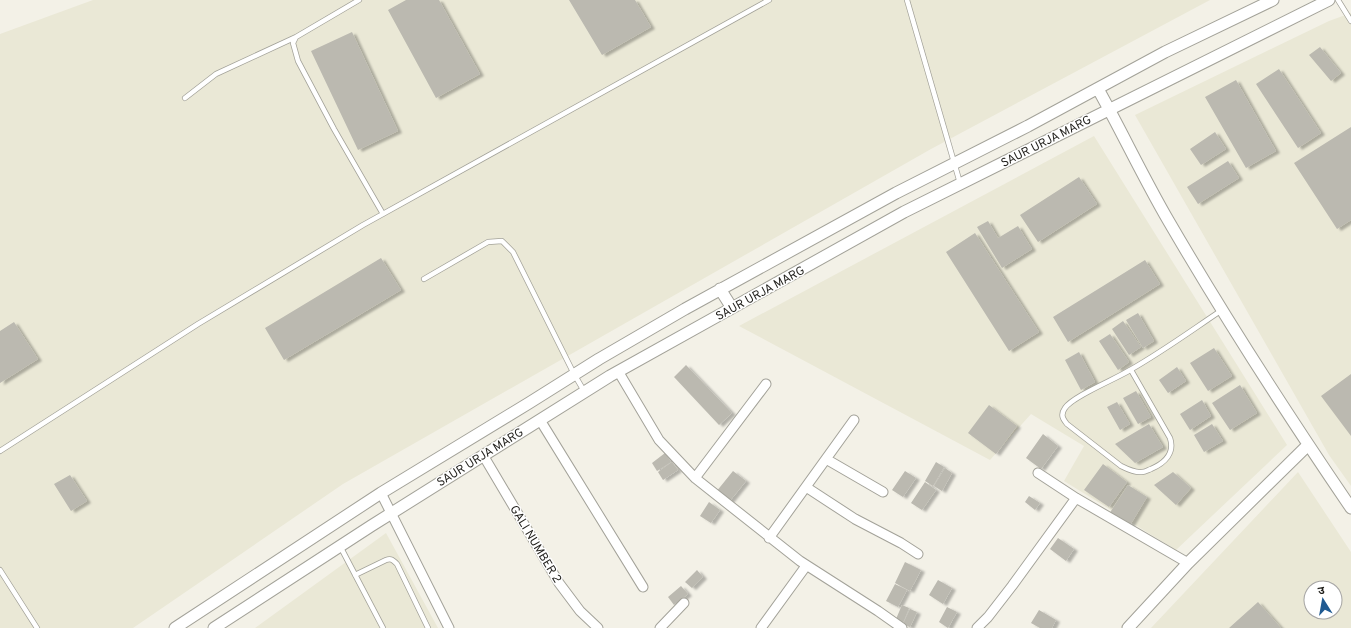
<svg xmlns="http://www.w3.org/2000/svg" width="1351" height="628" font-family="Overpass,'Noto Sans Devanagari',sans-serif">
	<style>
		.built { fill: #eae8d6; fill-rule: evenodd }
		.building { fill: #bbb9b0; filter: url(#shadow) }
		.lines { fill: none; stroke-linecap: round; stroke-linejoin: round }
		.service-casing { stroke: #a3a299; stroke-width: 6 }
		.minor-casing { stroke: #a3a299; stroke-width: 11 }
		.tertiary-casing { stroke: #a3a299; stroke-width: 13 }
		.service { stroke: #fff; stroke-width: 4.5 }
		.minor { stroke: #fff; stroke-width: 9 }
		.tertiary { stroke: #fff; stroke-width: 11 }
		.labels { text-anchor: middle; stroke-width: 3; stroke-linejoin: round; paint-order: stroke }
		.street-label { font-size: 12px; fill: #201f1b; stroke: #fff }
	</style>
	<defs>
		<filter id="shadow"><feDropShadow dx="4" dy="2" stdDeviation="1" flood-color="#0004"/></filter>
	</defs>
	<rect width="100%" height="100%" fill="#f3f1e7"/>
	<path class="built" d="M 93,0 L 1210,0 L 931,149 L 343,484 L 133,628 L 0,628 L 0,34 Z
		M 1351,13 L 1351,486 L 1329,455 L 1135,115 L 1329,21 Z
		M 1094,136 L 1287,445 L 1176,550 L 1064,481 L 1084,446 L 1031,414 L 990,460 L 739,326 Z
		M 1298,472 L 1351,552 L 1351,628 L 1151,628 ZM 1311,588 L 1335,588 L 1335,612 L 1311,612 Z
		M 386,533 L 438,628 L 255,628 Z"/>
	<path class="building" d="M 406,0 L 439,0 L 480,74 L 436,98 L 388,10 Z
		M 569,0 L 635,0 L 651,27 L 602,55 Z
		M 352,32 L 398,131 L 358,150 L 311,51 Z
		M 1320,47 L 1341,73 L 1331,81 L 1309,55 Z
		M 1279,69 L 1321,133 L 1298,148 L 1256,84 Z
		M 1236,80 L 1276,151 L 1246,168 L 1205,97 Z
		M 1351,127 L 1351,220 L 1337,229 L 1294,163 Z
		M 1215,132 L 1226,149 L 1201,165 L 1190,149 Z
		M 1228,161 L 1239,178 L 1198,204 L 1187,187 Z
		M 1079,177 L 1097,204 L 1038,242 L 1020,215 Z
		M 988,221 L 998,238 L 1018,226 L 1032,249 L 1002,268 L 977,227 Z
		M 975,233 L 1039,332 L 1009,351 L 946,252 Z
		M 381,258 L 401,290 L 284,360 L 265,328 Z
		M 1145,260 L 1160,284 L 1068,342 L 1053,317 Z
		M 1138,313 L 1154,341 L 1143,348 L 1126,320 Z
		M 1123,321 L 1141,347 L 1129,355 L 1112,329 Z
		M 14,322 L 38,359 L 0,383 L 0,331 Z
		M 1110,334 L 1129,362 L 1118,370 L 1099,341 Z
		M 1214,348 L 1232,376 L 1208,391 L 1190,363 Z
		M 1079,352 L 1095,382 L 1081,390 L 1065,360 Z
		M 686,365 L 732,413 L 719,425 L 674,377 Z
		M 1177,367 L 1186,381 L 1168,393 L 1159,380 Z
		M 1351,374 L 1351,436 L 1321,396 Z
		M 1240,385 L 1257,413 L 1230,430 L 1212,403 Z
		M 1136,391 L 1151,417 L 1138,424 L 1123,398 Z
		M 1202,400 L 1211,416 L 1190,430 L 1180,414 Z
		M 1117,402 L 1130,424 L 1120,430 L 1107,407 Z
		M 989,405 L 1017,426 L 996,454 L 968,433 Z
		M 1149,424 L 1163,447 L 1135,463 L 1115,444 Z
		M 1212,424 L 1223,441 L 1204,452 L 1194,435 Z
		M 1043,434 L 1058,446 L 1041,469 L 1026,458 Z
		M 665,453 L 671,462 L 657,471 L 652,463 Z
		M 672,462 L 678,470 L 663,480 L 658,472 Z
		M 936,462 L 944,467 L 933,486 L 925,481 Z
		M 1103,464 L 1127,482 L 1109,507 L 1084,490 Z
		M 945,468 L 952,473 L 942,491 L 934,486 Z
		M 733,471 L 746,481 L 729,502 L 716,492 Z
		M 905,471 L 916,478 L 903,497 L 892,490 Z
		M 1173,472 L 1191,488 L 1176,505 L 1154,485 Z
		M 70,475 L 87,501 L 71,511 L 54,484 Z
		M 925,482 L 936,490 L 922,510 L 911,503 Z
		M 1128,485 L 1147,497 L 1129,527 L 1109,514 Z
		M 1029,496 L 1040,503 L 1035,510 L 1025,502 Z
		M 709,502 L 720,510 L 711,523 L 700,516 Z
		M 1058,538 L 1074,549 L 1066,561 L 1050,549 Z
		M 905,562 L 921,570 L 910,591 L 895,583 Z
		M 697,570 L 703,577 L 692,588 L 685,582 Z
		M 938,580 L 952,588 L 943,604 L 929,595 Z
		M 895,584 L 907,590 L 898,607 L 886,601 Z
		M 681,586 L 688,594 L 674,605 L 668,597 Z
		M 1258,602 L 1281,628 L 1229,628 Z
		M 902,605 L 909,608 L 903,623 L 896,619 Z
		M 947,607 L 957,612 L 948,628 L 939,622 Z
		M 910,609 L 917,612 L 910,627 L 903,624 Z
		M 1039,610 L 1056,620 L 1052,628 L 1040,628 L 1031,623 Z"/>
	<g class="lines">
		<defs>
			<path id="service" d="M 359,0 L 296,37 L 293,43 L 298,61 L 334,129 L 383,214
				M 907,0 L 960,183
				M 1338,0 L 1351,21
				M 185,98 L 216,74 L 296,37
				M 424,279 L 488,242 L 502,241 L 513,252 L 574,374 L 584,391
				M 1131,370 L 1170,438 C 1175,453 1165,463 1151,469 C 1148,470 1145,472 1142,472 C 1135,473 1127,469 1121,466 L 1067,424 C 1063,419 1060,415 1065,408 C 1073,396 1116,379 1130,370 C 1162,352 1192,330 1222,310
				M 0,451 L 198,324 L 363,225 L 769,0
				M 340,546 L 383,628
				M 0,570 L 37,628
				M 355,575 L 386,560 C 391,558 393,560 397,564 L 428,628"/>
			<path id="minor" d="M 618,371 L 659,440 L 695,478 L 800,561 L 878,611 L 902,628
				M 540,420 L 643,587
				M 483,455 L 559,583 L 580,611 L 598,628
				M 826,459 L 883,492
				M 1038,473 L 1076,498 L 1188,563
				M 695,478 L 766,384
				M 806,487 L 855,519 L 901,543 L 918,554
				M 381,493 L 449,628
				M 769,538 L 854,420
				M 660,628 L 684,603
				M 761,628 L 806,566
				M 977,628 L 988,617 L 1012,586 L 1076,498"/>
			<path id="tertiary" d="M 1098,89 C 1122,132 1143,177 1168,220 C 1225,318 1287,414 1351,508
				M 720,289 L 732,308
				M 175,628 L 381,493 L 529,403 L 599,359 L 685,309 L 896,193 L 1028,126 L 1165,52 L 1273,0
				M 214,628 L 371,526 L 610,376 L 904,212 L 1329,0
				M 1128,628 L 1188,563 L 1308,445"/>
		</defs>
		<use href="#service" class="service-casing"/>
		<use href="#minor" class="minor-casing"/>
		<use href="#tertiary" class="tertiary-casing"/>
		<use href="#service" class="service"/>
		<use href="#minor" class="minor"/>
		<use href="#tertiary" class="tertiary"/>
	</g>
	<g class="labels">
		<g class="street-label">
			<text transform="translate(1046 141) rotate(-27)" y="4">SAUR URJA MARG</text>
			<text transform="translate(760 293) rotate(-29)" y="4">SAUR URJA MARG</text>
			<text transform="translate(480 457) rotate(-32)" y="4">SAUR URJA MARG</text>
			<text transform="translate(536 544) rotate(59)" y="4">GALI NUMBER 2</text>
		</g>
	</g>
	<g transform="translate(1323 600) rotate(349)"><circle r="19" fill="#ffffff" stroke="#a6a5a4"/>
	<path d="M0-3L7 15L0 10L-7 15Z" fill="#205a91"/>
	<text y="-6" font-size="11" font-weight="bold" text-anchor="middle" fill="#201f1b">उ</text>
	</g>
</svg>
